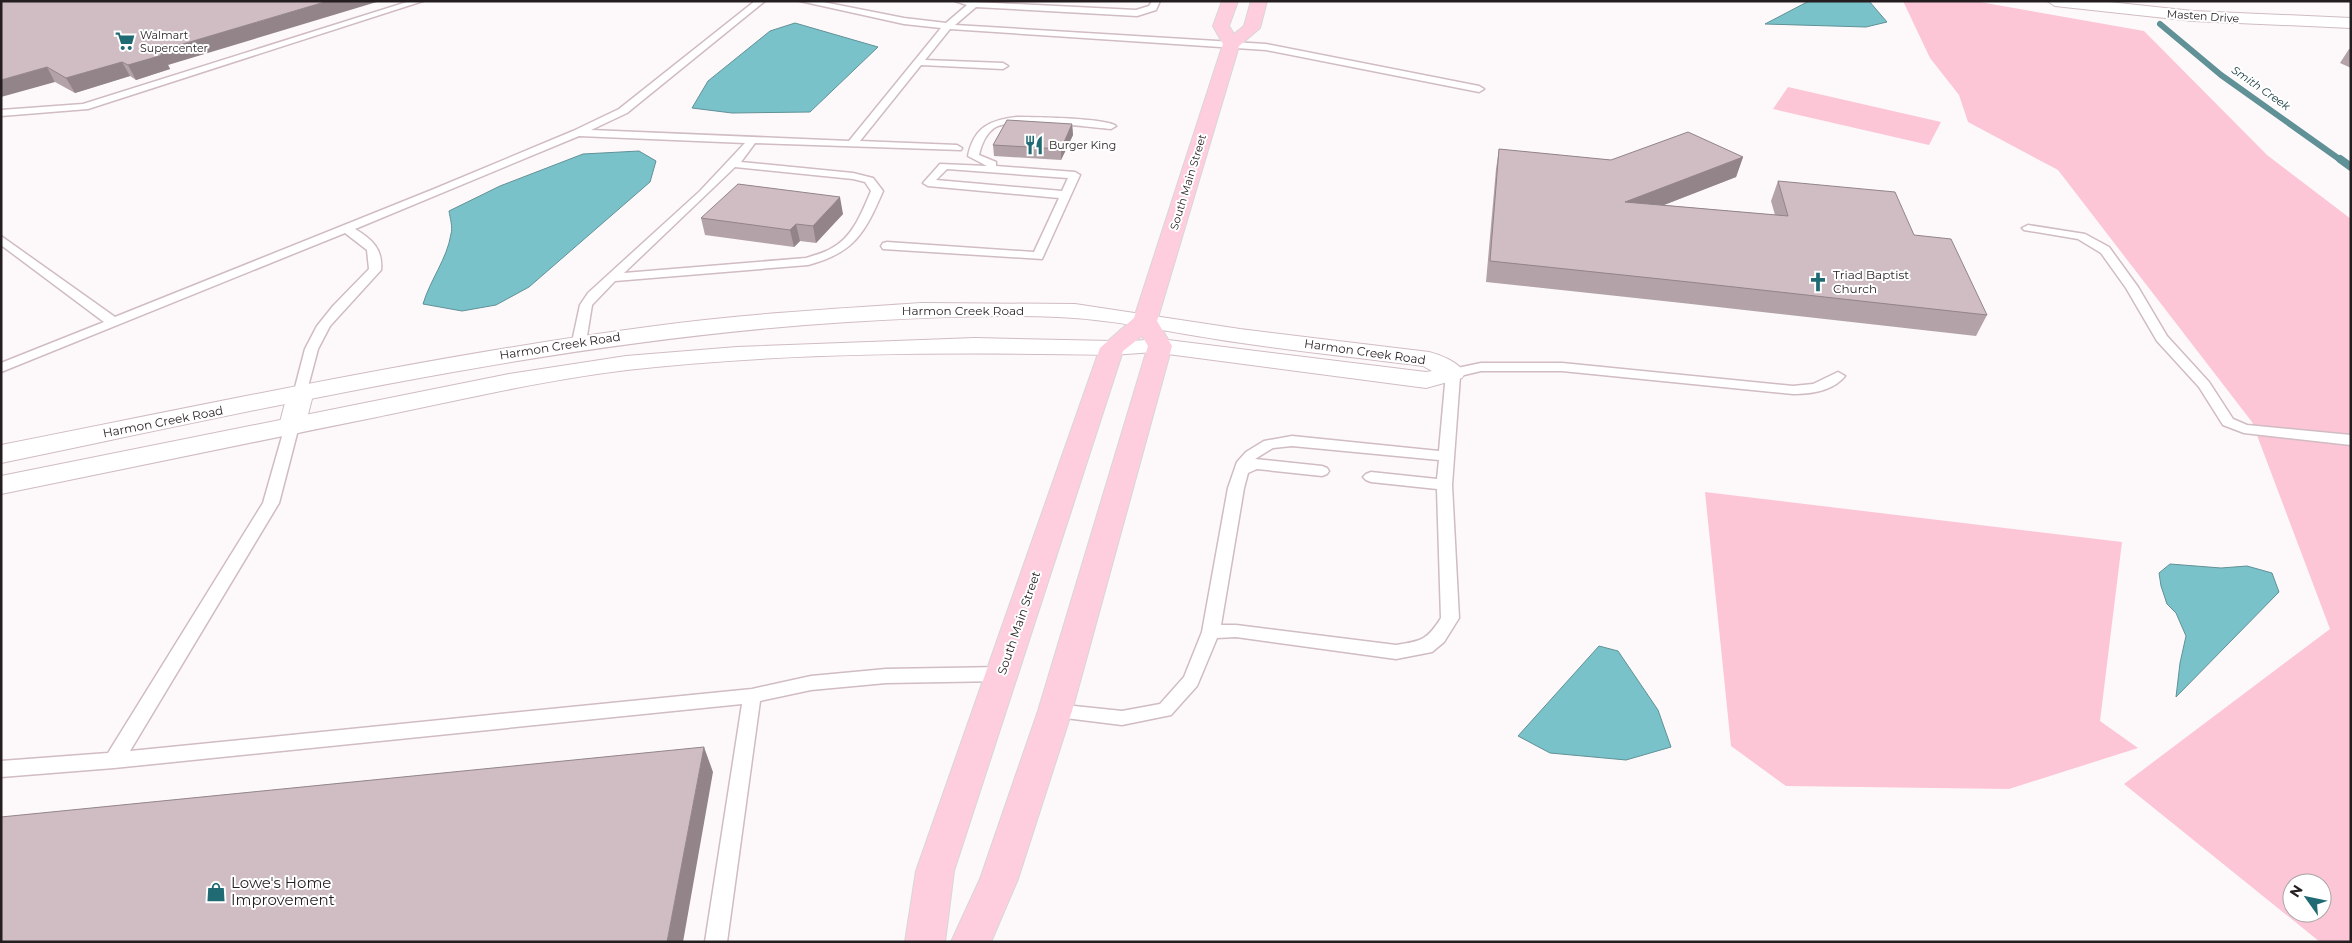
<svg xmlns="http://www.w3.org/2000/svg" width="2352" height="943" font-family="Montserrat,sans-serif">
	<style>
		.green { fill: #fcc6d7; fill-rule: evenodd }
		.water { fill: #7ac2ca; stroke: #609197 }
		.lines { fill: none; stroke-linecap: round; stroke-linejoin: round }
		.stream-far1 { stroke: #609197; stroke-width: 6 }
		.stream { stroke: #609197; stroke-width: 8 }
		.service-casing { stroke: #d0bcc2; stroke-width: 3 }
		.minor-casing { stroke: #d0bcc2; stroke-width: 2 }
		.tertiary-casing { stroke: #d0bcc2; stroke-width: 2 }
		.primary-casing { stroke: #d8d6d7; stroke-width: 2 }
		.service { fill: #fff; fill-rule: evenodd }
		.minor { fill: #fff; fill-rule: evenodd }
		.tertiary { fill: #fff; fill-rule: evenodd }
		.primary { fill: #fecede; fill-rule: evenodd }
		.wall { fill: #b3a3a8 }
		.shaded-wall { fill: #928488 }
		.building { fill: #d0bdc3; stroke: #928488 }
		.labels { text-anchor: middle; stroke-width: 4; stroke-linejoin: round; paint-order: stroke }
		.far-street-label { font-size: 11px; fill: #251e20; stroke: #fff }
		.far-poi-label { font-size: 11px; fill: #251e20; stroke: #fff; text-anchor: start }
		.far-water-label { font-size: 11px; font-style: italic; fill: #15393d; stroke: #fff }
		.poi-label { font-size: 12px; fill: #251e20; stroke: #fff; text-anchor: start }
		.street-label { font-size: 12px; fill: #251e20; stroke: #fff }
		.near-poi-label { font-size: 15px; fill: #251e20; stroke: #fff; text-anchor: start }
	</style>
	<rect width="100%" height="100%" fill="#fdf9fa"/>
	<path class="green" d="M 1903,1 L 1974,1 L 2144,31 L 2267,155 L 2351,219 L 2351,942 L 2320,942 L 2124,784 L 2330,629 L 2252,422 L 2058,170 L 1968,122 L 1959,95 L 1930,58 ZM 2292,883 L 2322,883 L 2322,913 L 2292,913 Z
		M 1788,87 L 1941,122 L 1929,145 L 1773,109 Z
		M 1705,492 L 2122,542 L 2100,721 L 2138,748 L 2009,789 L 1786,786 L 1731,746 Z"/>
	<path class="water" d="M 1809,1 L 1869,1 L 1887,22 L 1866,27 L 1765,24 Z
		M 795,23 L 878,47 L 810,112 L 732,113 L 692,108 L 708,81 L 770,31 Z
		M 639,151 L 656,161 L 650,182 L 529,287 L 496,305 L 462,311 L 423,304 C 430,280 447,259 451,234 C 453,227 450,218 449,211 L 500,186 L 583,154 Z
		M 2170,564 L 2221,568 L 2247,566 L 2272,573 L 2279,592 L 2176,697 L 2180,663 L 2186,636 L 2176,613 L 2167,604 L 2161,586 L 2159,573 Z
		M 1599,646 L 1618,651 L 1658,710 L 1671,747 L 1626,760 L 1550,753 L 1518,736 Z"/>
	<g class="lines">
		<path class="stream-far1" d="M 2160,24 L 2221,75 L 2342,161"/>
		<path class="stream" d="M 2340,159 L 2351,167"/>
		<defs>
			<path id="service" d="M 410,1 L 423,1 L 88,109 L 1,116 L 1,110 L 83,104 Z
				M 755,1 L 765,1 L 627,113 L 591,130 L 849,141 L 941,28 L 904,24 L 800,1 L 818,1 L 904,18 L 946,23 L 967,5 L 955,1 L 1136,10 L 1149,6 L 1152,1 L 1160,1 L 1156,10 L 1137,16 L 976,7 L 955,25 L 1266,44 L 1479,86 L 1484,89 L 1479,92 L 1266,50 L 950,29 L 925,60 L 1003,63 L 1008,66 L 1003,69 L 921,65 L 860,141 L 957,145 L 962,148 L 961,150 L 755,143 L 741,162 L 853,173 L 873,178 L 883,191 C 865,233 854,253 808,265 L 615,281 L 592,305 L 586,342 L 579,346 L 574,345 L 572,342 L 580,305 L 588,293 L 700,191 L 745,143 L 579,136 L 355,229 C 372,239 383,249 381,270 L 330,326 L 318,349 L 305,398 L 295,398 L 293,395 L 305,349 L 317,326 L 333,306 L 369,269 L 367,250 L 345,233 L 1,372 L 1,363 L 104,322 L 1,245 L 1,236 L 115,317 L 434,189 L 573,131 L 619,109 ZM 735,167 L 853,179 L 865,182 L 871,191 C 862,212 853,237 832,248 C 824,253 815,255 806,258 L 624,273 Z
				M 1017,117 C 1033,117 1107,118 1116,126 L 1111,129 C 1088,127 1011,116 994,128 C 986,134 981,145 979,155 L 996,162 L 996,166 L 1075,172 L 1080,175 L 1042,259 L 883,249 L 881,246 L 883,243 L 887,242 L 1034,252 L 1059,198 L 928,186 L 923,183 L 940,164 L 987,166 L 968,156 C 974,127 990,120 1017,117 ZM 947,169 L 1068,178 L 1062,191 L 936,180 Z
				M 2028,225 L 2085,234 L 2109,247 L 2138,287 L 2167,336 L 2209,382 L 2233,419 L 2247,425 L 2351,435 L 2351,445 L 2244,433 L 2223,425 L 2199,387 L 2157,341 L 2126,288 L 2101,253 L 2078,239 L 2024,230 L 2022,228 Z
				M 1481,363 L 1562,363 L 1793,386 L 1813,384 L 1838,372 L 1845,376 C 1833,391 1811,394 1793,394 L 1562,371 L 1481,371 L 1460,376 L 1452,485 L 1459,618 L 1444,642 L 1432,652 L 1396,659 L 1236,637 L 1217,638 L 1197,686 L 1171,715 L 1122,725 L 1049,716 L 1046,711 L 1049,706 L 1055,704 L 1122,711 L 1160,704 L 1184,677 L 1202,632 L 1228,488 L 1237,462 L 1246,452 L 1264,441 L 1292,436 L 1439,451 L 1446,373 L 1448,370 ZM 1292,446 L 1439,460 L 1437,479 L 1371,472 L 1366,474 L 1363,477 L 1366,480 L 1371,482 L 1437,489 L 1441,618 C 1427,640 1422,641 1396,645 L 1236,625 L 1221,625 L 1244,488 L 1248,473 L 1257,469 L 1322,476 L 1327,474 L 1329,471 L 1327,468 L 1322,466 L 1255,459 L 1273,448 Z
				M 292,422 L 299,426 L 279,503 L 130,751 L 752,689 L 811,676 L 886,669 L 1002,667 L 1008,669 L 1011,674 L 1008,679 L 1002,681 L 886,683 L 811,690 L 760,701 L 727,942 L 705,942 L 742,704 L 114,768 L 1,777 L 1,761 L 108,753 L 263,503 L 285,426 Z"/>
			<path id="minor" d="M 921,303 L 1075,304 L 1240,329 L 1429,352 C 1441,355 1458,362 1465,373 L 1462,378 L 1426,388 L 1160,353 L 1151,351 L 1148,346 L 1151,341 L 1160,339 L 1426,372 L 1432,371 L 1423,366 C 1353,357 1284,350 1215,339 C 1163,331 1111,319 1058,317 C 988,314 918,318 848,322 C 562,340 281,405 1,463 L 1,445 C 218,402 435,355 655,326 C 743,314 832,309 921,303 Z
				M 975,338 L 1112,341 L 1121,343 L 1124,348 L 1121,353 L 1112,355 C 952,352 786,352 627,370 C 543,380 460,400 377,417 C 252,442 127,468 1,494 L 1,476 L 509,374 L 626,356 L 737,347 Z"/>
			<path id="tertiary" d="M 2047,1 L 2100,1 L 2193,11 L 2351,18 L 2351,28 L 2193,21 L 2055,6 Z
				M 1160,339 L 1169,341 L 1172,346 L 1169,351 L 1112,355 L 1103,353 L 1100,348 L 1103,343 Z
				M 300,387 L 309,390 L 313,395 L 305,426 L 301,432 L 292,434 L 283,432 L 279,426 L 287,395 L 291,390 Z"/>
			<path id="primary" d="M 1222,1 L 1238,1 L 1229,26 L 1234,34 L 1244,26 L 1251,1 L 1267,1 L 1260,28 L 1239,46 L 1157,321 L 1172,346 L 1072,711 L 1018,879 L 991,942 L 951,942 L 980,879 L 1038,711 L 1148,346 L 1142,336 L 1123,351 L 954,871 L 945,942 L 905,942 L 916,871 L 1100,348 L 1134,318 L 1223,44 L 1213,26 Z"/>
		</defs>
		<use href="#service" class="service-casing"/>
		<use href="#minor" class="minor-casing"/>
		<use href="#tertiary" class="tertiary-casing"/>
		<use href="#primary" class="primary-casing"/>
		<use href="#service" class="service"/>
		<use href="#minor" class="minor"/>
		<use href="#tertiary" class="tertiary"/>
		<use href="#primary" class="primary"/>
	</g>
	<path class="wall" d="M 1,1 L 168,65 L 170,69 L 136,80 L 130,76 L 75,93 L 55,82 Z
		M 2349,49 L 2351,49 L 2351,68 L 2340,63 Z
		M 1072,124 L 1073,135 L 1061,160 L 994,156 L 993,145 Z
		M 1499,149 L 1611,160 L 1743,157 L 1736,177 L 1664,205 L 1775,215 L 1771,201 L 1778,181 L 1914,235 L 1987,315 L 1976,336 L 1682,303 L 1486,282 L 1496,169 Z
		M 843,214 L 816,243 L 800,241 L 794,247 L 705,235 L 701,218 Z"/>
	<path class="shaded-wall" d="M 328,1 L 380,1 L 168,65 L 170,69 L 136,80 L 128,65 L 156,52 Z
		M 122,62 L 130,76 L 75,93 L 66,78 Z
		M 47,67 L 55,82 L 1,97 L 1,80 Z
		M 1072,124 L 1073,135 L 1061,160 L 1061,149 Z
		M 1743,157 L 1736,177 L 1620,222 L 1625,202 Z
		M 840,197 L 843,214 L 816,243 L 813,226 Z
		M 796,224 L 800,241 L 794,247 L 790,230 Z
		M 704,747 L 713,772 L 683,942 L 667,942 Z"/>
	<path class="building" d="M 1,1 L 328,1 L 156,52 L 163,55 L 128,65 L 122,62 L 66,78 L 47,67 L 1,80 Z
		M 1007,120 L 1072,124 L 1061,149 L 993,145 Z
		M 1688,132 L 1743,157 L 1625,202 L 1788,216 L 1778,181 L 1895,192 L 1914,235 L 1951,239 L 1987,315 L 1689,282 L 1490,261 L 1499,149 L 1611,160 Z
		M 738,184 L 840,197 L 813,226 L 796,224 L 790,230 L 701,218 Z
		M 704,747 L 667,942 L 1,942 L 1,817 Z"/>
	<defs>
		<symbol id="supermarket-bare" viewBox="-9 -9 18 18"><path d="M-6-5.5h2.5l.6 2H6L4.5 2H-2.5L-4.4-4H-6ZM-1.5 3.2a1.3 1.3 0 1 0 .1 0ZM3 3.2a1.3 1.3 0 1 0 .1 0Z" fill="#206b73" stroke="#fff" stroke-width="2.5" paint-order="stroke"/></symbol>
		<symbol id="restaurant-bare" viewBox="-9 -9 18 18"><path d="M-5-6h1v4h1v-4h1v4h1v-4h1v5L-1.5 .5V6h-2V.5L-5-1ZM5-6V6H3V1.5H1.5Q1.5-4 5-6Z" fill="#206b73" stroke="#fff" stroke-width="2.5" paint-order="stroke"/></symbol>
		<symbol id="church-bare" viewBox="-9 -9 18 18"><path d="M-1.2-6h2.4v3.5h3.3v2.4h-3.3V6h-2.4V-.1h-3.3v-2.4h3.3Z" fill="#206b73" stroke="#fff" stroke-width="2.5" paint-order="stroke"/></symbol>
		<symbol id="shop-bare" viewBox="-9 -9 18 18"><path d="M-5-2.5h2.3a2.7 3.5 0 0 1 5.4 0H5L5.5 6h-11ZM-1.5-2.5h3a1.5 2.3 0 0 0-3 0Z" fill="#206b73" stroke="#fff" stroke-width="2.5" paint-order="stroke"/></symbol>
	</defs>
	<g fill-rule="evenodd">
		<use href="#supermarket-bare" x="111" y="27" width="28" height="28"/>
		<use href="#restaurant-bare" x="1020" y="131" width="28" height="28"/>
		<use href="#church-bare" x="1804" y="268" width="28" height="28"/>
		<use href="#shop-bare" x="202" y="878" width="28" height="28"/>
	</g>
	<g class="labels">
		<g class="far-street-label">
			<text transform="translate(2203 16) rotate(4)" y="4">Masten Drive</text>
			<text transform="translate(1188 182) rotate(-73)" y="4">South Main Street</text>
		</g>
		<g class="far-poi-label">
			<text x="140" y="39">Walmart<tspan x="140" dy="13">Supercenter</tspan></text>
			<text x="1049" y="149">Burger King</text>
		</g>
		<g class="far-water-label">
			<text transform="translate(2261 88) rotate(35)" y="4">Smith Creek</text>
		</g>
		<g class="poi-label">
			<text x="1833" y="279">Triad Baptist<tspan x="1833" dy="14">Church</tspan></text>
		</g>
		<g class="street-label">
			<text x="963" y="315">Harmon Creek Road</text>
			<text transform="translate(560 346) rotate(-9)" y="4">Harmon Creek Road</text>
			<text transform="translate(1365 352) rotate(8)" y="4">Harmon Creek Road</text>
			<text transform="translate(163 422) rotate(-11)" y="4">Harmon Creek Road</text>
			<text transform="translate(1019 623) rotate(-71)" y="4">South Main Street</text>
		</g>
		<g class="near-poi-label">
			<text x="231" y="888">Lowe's Home<tspan x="231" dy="17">Improvement</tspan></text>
		</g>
	</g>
	<rect width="2352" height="943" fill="none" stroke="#251e20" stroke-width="5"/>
	<g transform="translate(2307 898) rotate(303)"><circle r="24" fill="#ffffff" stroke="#a8a5a6"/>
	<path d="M0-4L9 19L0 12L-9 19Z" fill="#206b73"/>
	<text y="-8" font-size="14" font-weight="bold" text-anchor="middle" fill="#251e20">N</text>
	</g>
</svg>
